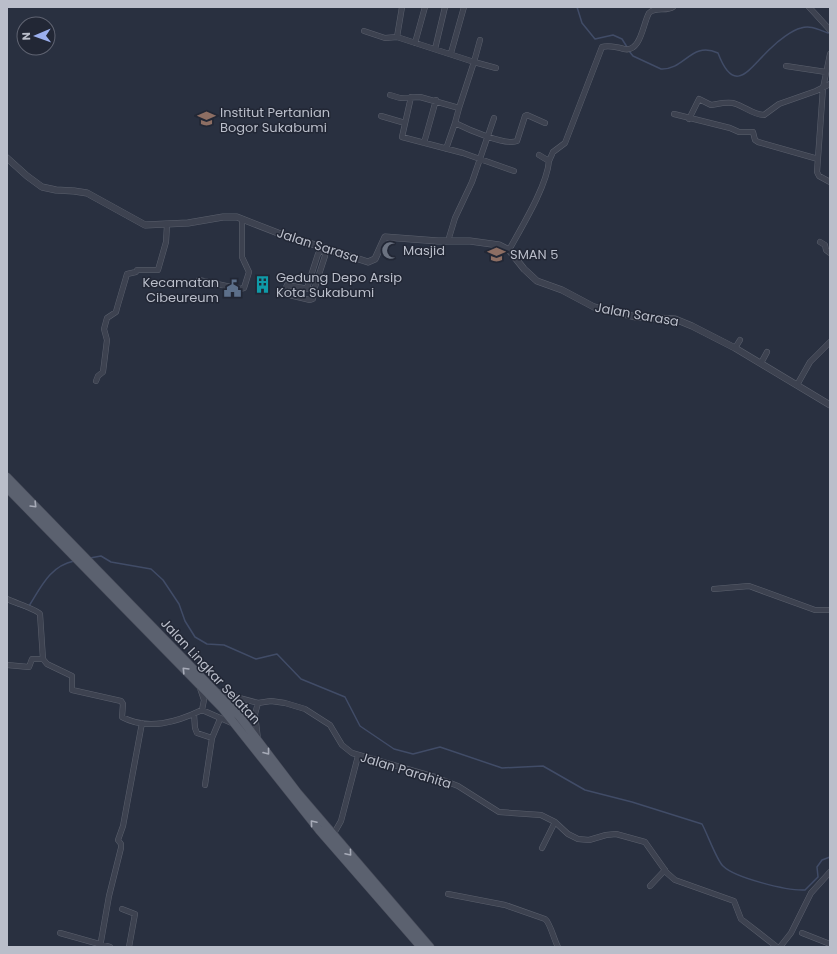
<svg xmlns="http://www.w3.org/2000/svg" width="837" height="954" font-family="Poppins,sans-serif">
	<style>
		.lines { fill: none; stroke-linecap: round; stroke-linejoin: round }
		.stream { stroke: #414c67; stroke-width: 1.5 }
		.minor-casing { stroke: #5b606d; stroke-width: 6 }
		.tertiary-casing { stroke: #5b606d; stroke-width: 7 }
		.primary-casing { stroke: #474b59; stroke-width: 9 }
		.minor { stroke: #3d4250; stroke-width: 5 }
		.tertiary { stroke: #3d4250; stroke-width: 6 }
		.primary { stroke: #5b616f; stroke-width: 8 }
		.oneway { stroke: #a7abb8 }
		.labels { text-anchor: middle; stroke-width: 3; stroke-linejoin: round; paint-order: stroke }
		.poi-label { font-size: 13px; fill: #babeca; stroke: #222735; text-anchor: start }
		.street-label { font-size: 13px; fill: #babeca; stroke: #222735 }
	</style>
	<rect width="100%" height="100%" fill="#293040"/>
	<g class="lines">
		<path class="stream" d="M 577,7 L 582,23 L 595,39 L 613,35 L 622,39 L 627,47
			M 629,51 L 633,56 L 661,69 C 685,70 691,41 718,53 C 735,98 750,67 771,48 C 778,41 792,30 801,28 C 811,25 819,30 828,33 L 830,32
			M 90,558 L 101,556 L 111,562 L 151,569 L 163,580 L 179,604 L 185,621 L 195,637 L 207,644 L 224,645 L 256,659 L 277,654 L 301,679 L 345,697 L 360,726 L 394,749 L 413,754 L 440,747 L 502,768 L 543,766 L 585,790 L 632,802 L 702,824 C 707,833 717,861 723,866 C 735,878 788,891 805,890 L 818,877 L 817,867 L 822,860 L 830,857
			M 16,605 L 27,609
			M 29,606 C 41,587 50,566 74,561"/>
		<defs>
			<path id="minor" d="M 809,7 L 830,30
				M 364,31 L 385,38 L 397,37 L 474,62 L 459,108 L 455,123 C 467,129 505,146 517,141 L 525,116 L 527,115 L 545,123
				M 397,37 L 402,7
				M 480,40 L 474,62 L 496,68
				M 415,43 L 425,7
				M 435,49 L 445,7
				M 451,53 L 464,7
				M 830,54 L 823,88 L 817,172 L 819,176 L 830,182
				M 786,66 L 826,72
				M 390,95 L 400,98 L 420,97 L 459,108
				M 411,97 L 402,137 L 463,153 L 514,171
				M 674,114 L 730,128 L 739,132 L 753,132 L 755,140 L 758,142 L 818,159
				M 381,116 L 405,123
				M 689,119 L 699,99 L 711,105 C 718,104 729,101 736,104 C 745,107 754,115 764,115 L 779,104 L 816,91 L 830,84
				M 424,143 L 436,100
				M 446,149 L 455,123
				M 549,161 L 553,152 L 565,143 L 602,47 C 609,45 617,47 624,49 C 641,53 643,23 649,13 C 656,6 666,12 673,7
				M 448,241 L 455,218 L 472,182 L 494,118
				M 820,242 L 825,245 L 826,250 L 830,253
				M 509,250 C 521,228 547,186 549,161 L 539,155
				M 199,280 L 240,289 L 244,288 L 249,272 L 242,257 L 242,219
				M 287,285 L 314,290 L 313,299 L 310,300 L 285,294 L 284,292 Z
				M 307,288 L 318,254 L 324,247
				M 314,290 L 325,256 L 324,247
				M 735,348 L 740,340
				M 761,363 L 767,352
				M 96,381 L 98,376 L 103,372 L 107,340 L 104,329 L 107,318 L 116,312 L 117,308 L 127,274 L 136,272 L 137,270 L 158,270 L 166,242 L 167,225
				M 797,385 L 810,362 L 830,342
				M 714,589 L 749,586 L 815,610 L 830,610
				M 7,599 C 15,603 36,609 40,614 L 43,659 L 47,664 L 72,676 L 72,690 L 121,701 L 123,704 L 122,717 C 148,731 177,722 202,710 L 234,724
				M 7,665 L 29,667 L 32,659 L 43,659
				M 200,688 L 204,700 L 202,710
				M 217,692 L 258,703 L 271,701 L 285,703 L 305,709 L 330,725 L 342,745 L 352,753 L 435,777 L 458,786 L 499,812 L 541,815 L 555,822 L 568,834 L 578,839 L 589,840 L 606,835 L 616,834 L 645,842 L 667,873 L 675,880 L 734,901 L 741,919 L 777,947
				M 258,703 L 255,714 L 258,739
				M 194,714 L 195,728 L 197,733 L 212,738 L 220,719
				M 205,785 L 212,738
				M 333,835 L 341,821 L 358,756
				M 542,848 L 555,822
				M 650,886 L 665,870
				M 448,894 L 505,905 L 545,919 C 550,922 554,940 558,947
				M 122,909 L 135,914 L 129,947
				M 60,933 L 110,947
				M 802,933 L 830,944
				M 100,947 L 109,896 L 121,848 L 121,844 L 118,840 L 123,826 L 142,723
				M 780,947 L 791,933 L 811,893 L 830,872"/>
			<path id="tertiary" d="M 7,158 L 27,176 L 42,187 L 56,190 L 74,191 L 87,193 L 145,225 L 188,223 L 223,217 L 237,217 L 278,233 L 368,262 L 375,259 L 385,237 L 438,241 L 470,241 L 499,245 L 509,250 L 524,269 L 537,281 L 562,290 L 594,307 L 636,317 L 675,319 L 692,326 L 735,348 L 830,405"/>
			<path id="primary" d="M 7,477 L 240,717 L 297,792 L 430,947
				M 7,488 L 222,708 L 319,830 L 421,947"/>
		</defs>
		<use href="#minor" class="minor-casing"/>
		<use href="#tertiary" class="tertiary-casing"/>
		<use href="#primary" class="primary-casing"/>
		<use href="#minor" class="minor"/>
		<use href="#tertiary" class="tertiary"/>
		<use href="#primary" class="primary"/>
	</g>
	<defs><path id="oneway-chevron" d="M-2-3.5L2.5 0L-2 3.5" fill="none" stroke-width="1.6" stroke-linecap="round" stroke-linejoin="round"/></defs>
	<g class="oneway">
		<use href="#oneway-chevron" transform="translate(34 505) rotate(46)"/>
		<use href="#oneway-chevron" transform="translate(185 670) rotate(-134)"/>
		<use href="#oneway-chevron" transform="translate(267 752) rotate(52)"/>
		<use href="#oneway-chevron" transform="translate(313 823) rotate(-130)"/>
		<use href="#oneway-chevron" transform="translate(349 853) rotate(50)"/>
	</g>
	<defs>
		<symbol id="university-bare" viewBox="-9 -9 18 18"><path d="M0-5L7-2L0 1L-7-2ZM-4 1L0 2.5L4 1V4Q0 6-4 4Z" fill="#8d6e63" stroke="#222735" stroke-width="2.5" paint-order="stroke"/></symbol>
		<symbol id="mosque-bare" viewBox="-9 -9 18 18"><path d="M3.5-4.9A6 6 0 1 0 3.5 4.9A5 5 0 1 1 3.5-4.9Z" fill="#6b7280" stroke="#222735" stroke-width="2.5" paint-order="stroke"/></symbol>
		<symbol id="school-bare" viewBox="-9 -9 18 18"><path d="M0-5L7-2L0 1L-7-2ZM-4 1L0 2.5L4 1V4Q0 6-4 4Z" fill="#8d6e63" stroke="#222735" stroke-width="2.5" paint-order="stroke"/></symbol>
		<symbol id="building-bare" viewBox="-9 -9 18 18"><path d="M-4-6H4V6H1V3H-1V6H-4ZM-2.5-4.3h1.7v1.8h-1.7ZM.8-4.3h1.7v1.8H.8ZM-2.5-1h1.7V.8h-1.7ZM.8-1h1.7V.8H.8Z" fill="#0f9aa8" stroke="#222735" stroke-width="2.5" paint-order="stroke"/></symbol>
		<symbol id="civic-bare" viewBox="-9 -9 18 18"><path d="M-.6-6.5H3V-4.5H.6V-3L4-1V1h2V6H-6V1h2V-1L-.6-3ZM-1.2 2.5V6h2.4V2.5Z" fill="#5c6f8a" stroke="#222735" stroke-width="2.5" paint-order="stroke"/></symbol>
	</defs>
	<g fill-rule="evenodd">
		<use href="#university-bare" x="194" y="106" width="25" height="25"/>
		<use href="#mosque-bare" x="378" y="238" width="25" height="25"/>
		<use href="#school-bare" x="484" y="242" width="25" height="25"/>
		<use href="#building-bare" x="250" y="272" width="25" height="25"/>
		<use href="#civic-bare" x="220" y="276" width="25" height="25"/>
	</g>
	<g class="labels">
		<g class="poi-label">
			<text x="220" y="117">Institut Pertanian<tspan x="220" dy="15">Bogor Sukabumi</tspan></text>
			<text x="403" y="255">Masjid</text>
			<text x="510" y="259">SMAN 5</text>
			<text x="276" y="282">Gedung Depo Arsip<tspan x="276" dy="15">Kota Sukabumi</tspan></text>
			<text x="219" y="287" text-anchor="end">Kecamatan<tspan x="219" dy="15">Cibeureum</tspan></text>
		</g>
		<g class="street-label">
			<text transform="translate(318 245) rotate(18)" y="5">Jalan Sarasa</text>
			<text transform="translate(637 314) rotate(10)" y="5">Jalan Sarasa</text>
			<text transform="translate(211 671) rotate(47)" y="5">Jalan Lingkar Selatan</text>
			<text transform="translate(406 770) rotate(17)" y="5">Jalan Parahita</text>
		</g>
	</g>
	<rect width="837" height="954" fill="none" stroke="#babeca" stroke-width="16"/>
	<g transform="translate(36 36) rotate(268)"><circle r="19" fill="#222735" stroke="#5f6371"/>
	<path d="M0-3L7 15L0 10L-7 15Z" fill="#9bafee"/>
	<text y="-6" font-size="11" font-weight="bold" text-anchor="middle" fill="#babeca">N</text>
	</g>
</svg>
